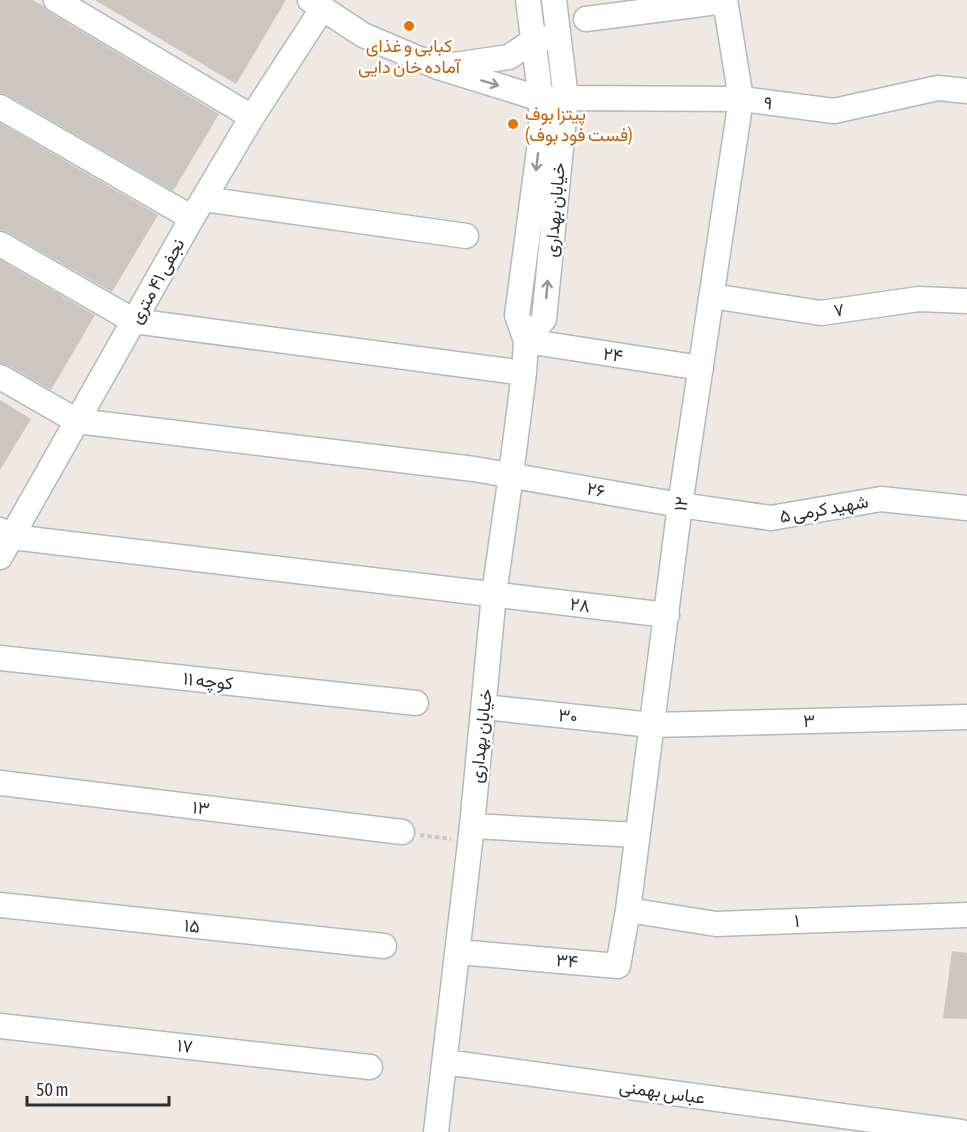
<svg xmlns="http://www.w3.org/2000/svg" width="967" height="1132" font-family="'Asap Condensed',Vazirmatn,sans-serif">
	<style>
		.building { fill: #cbc7bf }
		.lines { fill: none; stroke-linecap: round; stroke-linejoin: round }
		.minor-casing { stroke: #b4b7c1; stroke-width: 27 }
		.path { stroke: #c9c9c9; stroke-width: 4; stroke-dasharray: 4.5 3; stroke-linecap: butt }
		.minor { stroke: #fff; stroke-width: 24 }
		.oneway { stroke: #969696 }
		.food-dot { fill: #e8710a; stroke: #fff; stroke-width: 2 }
		.labels { text-anchor: middle; stroke-width: 5; stroke-linejoin: round; paint-order: stroke }
		.food-label { font-size: 18px; fill: #c56008; stroke: #fff }
		.street-label { font-size: 18px; fill: #2e2e2e; stroke: #fff }
	</style>
	<rect width="100%" height="100%" fill="#efe9e1"/>
	<path class="building" d="M 0,0 L 33,0 L 43,6 L 49,12 L 219,114 L 173,191 L 7,95 L 0,93 Z
		M 95,0 L 286,0 L 236,84 Z
		M 0,123 L 158,215 L 112,292 L 7,232 L 0,230 Z
		M 0,260 L 95,315 L 51,390 L 7,365 L 0,363 Z
		M 0,400 L 31,419 L 0,470 Z
		M 952,951 L 967,953 L 967,1019 L 943,1018 Z"/>
	<g class="lines">
		<defs>
			<path id="minor" d="M 56,0 L 252,117
				M 310,0 L 363,35 L 438,67 L 541,99 L 566,98 L 741,99 L 834,111 L 938,88 L 967,91
				M 586,19 L 725,1
				M 447,66 L 509,57 L 534,40 L 547,38
				M 0,107 L 192,218
				M 203,199 L 466,236
				M 0,244 L 134,321 L 524,373
				M 712,296 L 821,313 L 919,299 L 967,301
				M 526,341 L 544,319 L 566,98 L 554,0
				M 526,341 L 701,368
				M 0,377 L 77,421 L 474,469 L 680,505 L 771,518 L 881,499 L 967,508
				M 0,530 L 12,537 L 667,615
				M 0,557 L 192,218 L 252,117 L 322,9
				M 0,658 L 416,703
				M 484,707 L 652,725 L 967,717
				M 0,783 L 402,832
				M 472,826 L 636,835
				M 0,905 L 384,946
				M 628,910 L 716,924 L 967,915
				M 458,952 L 618,966 L 628,910 L 680,505 L 741,99 L 725,0
				M 0,1026 L 370,1067
				M 445,1062 L 961,1132
				M 436,1132 L 472,826 L 494,594 L 511,475 L 524,373 L 526,341 L 517,315 L 541,135 L 541,99 L 528,0"/>
		</defs>
		<use href="#minor" class="minor-casing"/>
		<path class="path" d="M 420,835 L 451,839"/>
		<use href="#minor" class="minor"/>
	</g>
	<defs><path id="oneway-shaft" d="M-6 0H5M1.5-3L5.5 0L1.5 3" fill="none" stroke-width="1.6" stroke-linecap="round" stroke-linejoin="round" transform="scale(1.5)"/></defs>
	<g class="oneway">
		<use href="#oneway-shaft" transform="translate(490 83) rotate(17)"/>
		<use href="#oneway-shaft" transform="translate(537 162) rotate(97)"/>
		<use href="#oneway-shaft" transform="translate(547 289) rotate(-85)"/>
	</g>
	<g class="food-dot">
		<circle cx="409" cy="26" r="6"/>
		<circle cx="513" cy="124" r="6"/>
	</g>
	<g class="labels">
		<g class="food-label">
			<text x="409" y="52">کبابی و غذای<tspan x="409" dy="21">آماده خان دایی</tspan></text>
			<text x="525" y="120" text-anchor="start">پیتزا بوف<tspan x="525" dy="21">(فست فود بوف)</tspan></text>
		</g>
		<g class="street-label">
			<text transform="translate(768 103) rotate(7)" y="6">۹</text>
			<text transform="translate(555 210) rotate(-85)" y="6">خیابان بهداری</text>
			<text transform="translate(157 281) rotate(-61)" y="6">نجفی ۴۱ متری</text>
			<text transform="translate(839 310) rotate(-8)" y="6">۷</text>
			<text transform="translate(613 355) rotate(9)" y="6">۲۴</text>
			<text transform="translate(596 490) rotate(10)" y="6">۲۶</text>
			<text transform="translate(681 504) rotate(-82)" y="6">۱۲</text>
			<text transform="translate(824 509) rotate(-10)" y="6">۵ شهید کرمی</text>
			<text transform="translate(580 605) rotate(7)" y="6">۲۸</text>
			<text transform="translate(208 681) rotate(6)" y="6">کوچه ۱۱</text>
			<text transform="translate(568 716) rotate(6)" y="6">۳۰</text>
			<text transform="translate(809 721) rotate(-1)" y="6">۳</text>
			<text transform="translate(481 736) rotate(-84)" y="6">خیابان بهداری</text>
			<text transform="translate(201 808) rotate(7)" y="6">۱۳</text>
			<text transform="translate(797 921) rotate(-2)" y="6">۱</text>
			<text transform="translate(192 926) rotate(6)" y="6">۱۵</text>
			<text transform="translate(567 961) rotate(5)" y="6">۳۴</text>
			<text transform="translate(185 1046) rotate(6)" y="6">۱۷</text>
			<text transform="translate(662 1092) rotate(8)" y="6">عباس بهمنی</text>
		</g>
	</g>
	<path d="M27 1096v9h142v-9" fill="none" stroke="#2e2e2e" stroke-width="3"/>
	<text x="36" y="1096" font-size="18" fill="#2e2e2e" stroke="#ffffff" stroke-width="4.5" paint-order="stroke">50 m</text>
</svg>
